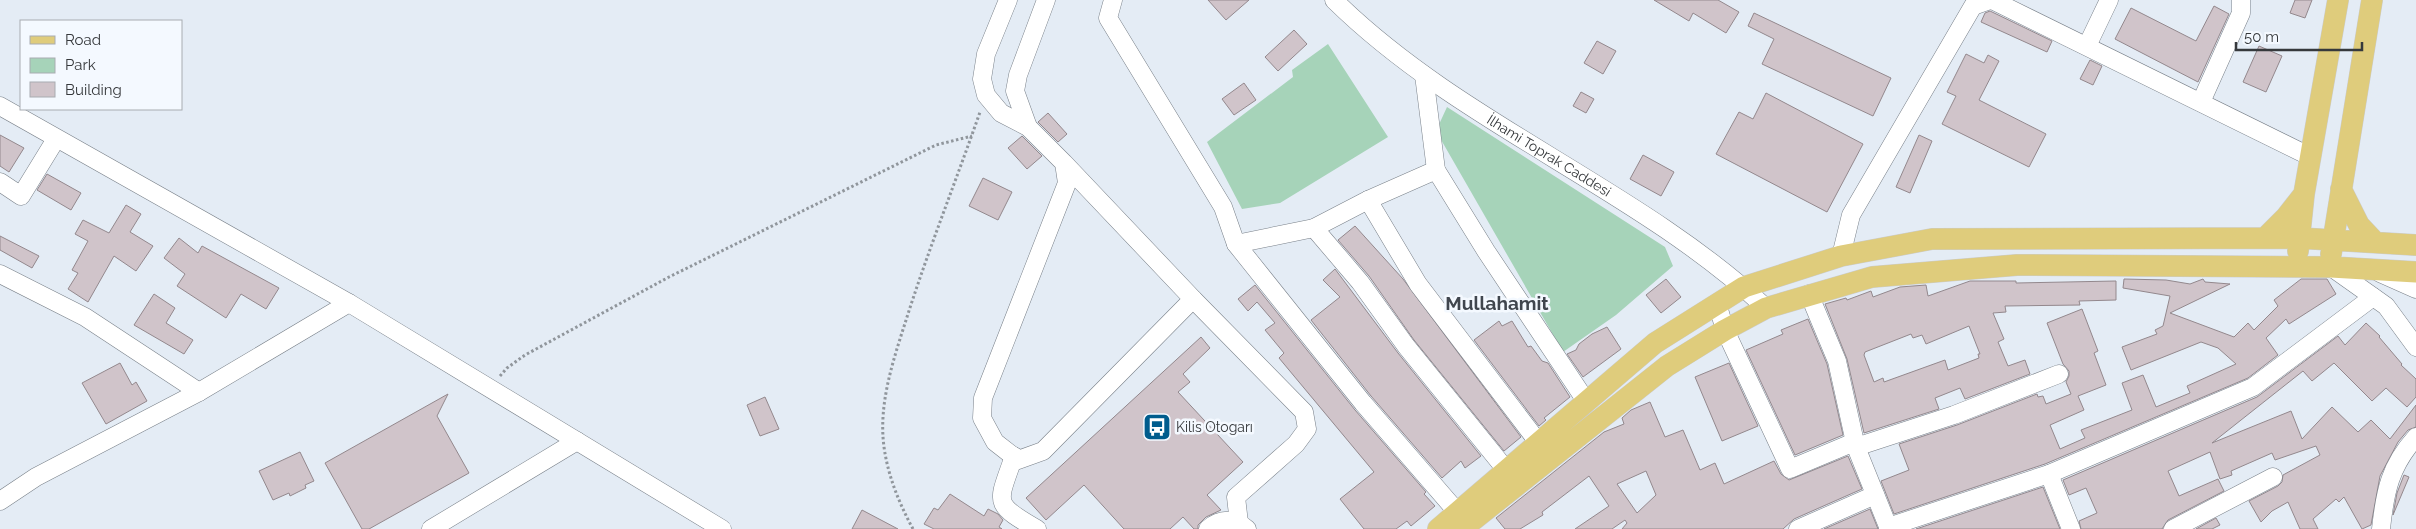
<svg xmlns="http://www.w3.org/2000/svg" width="2416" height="529" font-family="Raleway,sans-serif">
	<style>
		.green { fill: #a6d3b9 }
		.building { fill: #d0c4ca; stroke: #93888d; fill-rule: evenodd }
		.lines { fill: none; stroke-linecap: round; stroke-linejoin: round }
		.minor-casing { stroke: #798089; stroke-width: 19 }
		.major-casing { stroke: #cbcccc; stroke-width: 22 }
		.path { stroke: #90969c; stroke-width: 3; stroke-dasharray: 2.5 2.5; stroke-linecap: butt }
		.minor { stroke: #fff; stroke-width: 18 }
		.major { stroke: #dfcc7c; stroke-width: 21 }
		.labels { text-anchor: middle; stroke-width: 5; stroke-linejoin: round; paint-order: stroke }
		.street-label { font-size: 14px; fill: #36393c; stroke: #f4f9ff }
		.poi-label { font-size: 14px; fill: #36393c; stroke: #f4f9ff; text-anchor: start }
		.district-label { font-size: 19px; font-weight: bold; fill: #40464e; stroke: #f4f9ff }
	</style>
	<rect width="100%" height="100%" fill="#e4ecf5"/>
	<path class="green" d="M 1328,44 L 1388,137 L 1280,203 L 1242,209 L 1207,142 L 1293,77 L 1292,70 Z
		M 1447,107 L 1665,247 L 1673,266 L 1616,315 L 1563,352 L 1436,131 Z"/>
	<path class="building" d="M 1208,0 L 1249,0 L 1226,20 Z
		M 1654,0 L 1718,0 L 1739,12 L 1726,33 L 1693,13 L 1689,21 Z
		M 2295,0 L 2312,0 L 2305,18 L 2290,13 Z
		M 2214,6 L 2229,14 L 2198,82 L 2115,39 L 2131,8 L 2196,41 Z
		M 1990,11 L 2052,41 L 2047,52 L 1981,22 L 1985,13 Z
		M 1754,13 L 1891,78 L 1873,116 L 1762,64 L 1774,39 L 1748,26 Z
		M 1294,30 L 1307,44 L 1278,71 L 1265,57 Z
		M 1597,41 L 1616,51 L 1603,74 L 1584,63 Z
		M 2259,46 L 2282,56 L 2266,92 L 2243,82 Z
		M 1966,54 L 1984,63 L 1988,55 L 1999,61 L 1979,100 L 2046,134 L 2029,167 L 1942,124 L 1956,96 L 1947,92 Z
		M 2090,60 L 2102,66 L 2093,85 L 2080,79 Z
		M 1244,83 L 1256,100 L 1234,115 L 1222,99 Z
		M 1581,92 L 1594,99 L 1586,113 L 1573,106 Z
		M 1766,93 L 1863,144 L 1827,212 L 1716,154 L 1739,112 L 1753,119 Z
		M 1048,113 L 1067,134 L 1058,142 L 1038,122 Z
		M 0,135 L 24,148 L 9,172 L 0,166 Z
		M 1919,135 L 1932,141 L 1910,193 L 1896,187 Z
		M 1022,136 L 1042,156 L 1027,169 L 1008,148 Z
		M 1643,155 L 1674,172 L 1661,196 L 1630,179 Z
		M 47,174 L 81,193 L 71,210 L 37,190 Z
		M 983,178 L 1012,192 L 998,220 L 969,206 Z
		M 126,205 L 141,214 L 130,232 L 153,246 L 136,271 L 114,256 L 88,302 L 68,289 L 78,273 L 72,270 L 88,241 L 75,234 L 83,220 L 109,233 Z
		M 1355,226 L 1403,279 L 1521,437 L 1504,451 L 1414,340 L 1369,276 L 1338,240 Z
		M 0,236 L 39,256 L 32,268 L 0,250 Z
		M 179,238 L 198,253 L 202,246 L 279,288 L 266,309 L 241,294 L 226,318 L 177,286 L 185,274 L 164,258 Z
		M 1335,269 L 1398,353 L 1481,456 L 1465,468 L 1461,461 L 1442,478 L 1371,396 L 1311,320 L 1340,297 L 1323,280 Z
		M 1666,279 L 1681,297 L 1661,313 L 1646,295 Z
		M 2124,279 L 2166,280 L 2190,284 L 2203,279 L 2205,282 L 2230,284 L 2170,313 L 2234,337 L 2248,323 L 2254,330 L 2278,306 L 2274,300 L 2301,279 L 2327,279 L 2336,294 L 2289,324 L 2286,319 L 2266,338 L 2278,355 L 2248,378 L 2045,464 L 1894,514 L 1881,481 L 1909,470 L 1899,444 L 1957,425 L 2037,394 L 2038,397 L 2043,396 L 2046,404 L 2071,394 L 2066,382 L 2069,376 L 2069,371 L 2063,364 L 2047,323 L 2082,309 L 2098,351 L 2094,353 L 2106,385 L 2078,396 L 2084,410 L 2050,425 L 2060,449 L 2085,438 L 2081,430 L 2132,410 L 2122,383 L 2143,375 L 2156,407 L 2190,393 L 2187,386 L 2236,364 L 2218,348 L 2201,342 L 2131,370 L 2122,347 L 2157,334 L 2155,330 L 2163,326 L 2170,296 L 2123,288 Z
		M 1970,281 L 2016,281 L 2016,283 L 2116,281 L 2116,300 L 2079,301 L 2080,305 L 2005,306 L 2006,312 L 1993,313 L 2004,339 L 1998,342 L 2008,366 L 2025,360 L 2030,374 L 1965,399 L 1960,388 L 1935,398 L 1939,409 L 1864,433 L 1847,359 L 1825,304 L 1846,298 L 1847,300 L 1871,291 L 1873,297 L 1900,287 L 1926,285 L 1928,296 ZM 1969,326 L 1980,354 L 1978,354 L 1979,358 L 1948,370 L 1945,360 L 1884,382 L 1883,378 L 1874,382 L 1864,355 L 1865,352 L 1911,334 L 1913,338 L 1922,335 L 1926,344 Z
		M 1255,285 L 1355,410 L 1426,492 L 1424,494 L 1435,506 L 1411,526 L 1407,521 L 1396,529 L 1364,529 L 1340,499 L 1374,472 L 1279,358 L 1284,353 L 1265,330 L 1275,323 L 1257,302 L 1248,311 L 1238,299 Z
		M 154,294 L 175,308 L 166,323 L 193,340 L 184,354 L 134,325 Z
		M 1808,319 L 1827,364 L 1843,435 L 1795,455 L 1746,350 L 1783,334 L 1781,330 Z
		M 1499,321 L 1502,326 L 1512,321 L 1528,347 L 1531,346 L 1542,361 L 1548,363 L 1570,397 L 1544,418 L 1546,420 L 1539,426 L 1474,340 Z
		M 2366,323 L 2380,336 L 2379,337 L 2402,364 L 2401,365 L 2416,379 L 2416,397 L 2407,407 L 2386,388 L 2372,401 L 2334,363 L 2312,381 L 2303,371 L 2212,443 L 2291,411 L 2302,439 L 2332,407 L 2358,432 L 2371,420 L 2390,439 L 2416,405 L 2416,427 L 2408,430 L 2398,442 L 2380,476 L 2371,525 L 2362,529 L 2344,497 L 2339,502 L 2336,499 L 2313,519 L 2318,529 L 2300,529 L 2288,502 L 2272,511 L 2261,522 L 2249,501 L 2278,486 L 2282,482 L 2283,475 L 2320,455 L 2316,446 L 2275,460 L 2272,453 L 2231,471 L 2232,475 L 2220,479 L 2210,452 L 2168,471 L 2179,496 L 2218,479 L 2224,491 L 2168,520 L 2162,529 L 2081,529 L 2079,521 L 2097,513 L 2086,488 L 2069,495 L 2063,480 L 2257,397 L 2338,336 L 2345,345 Z
		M 1607,327 L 1621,349 L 1583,377 L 1567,354 L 1576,350 L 1579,344 L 1592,334 Z
		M 1201,337 L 1210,348 L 1183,374 L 1190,382 L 1178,392 L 1243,462 L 1207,495 L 1221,510 L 1206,517 L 1198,525 L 1198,529 L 1194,529 L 1183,517 L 1170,529 L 1124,529 L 1084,485 L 1046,520 L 1026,498 Z
		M 120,363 L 132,385 L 136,382 L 147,401 L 106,424 L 82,383 Z
		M 1729,363 L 1758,426 L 1722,441 L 1695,377 Z
		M 448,394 L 437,416 L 469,473 L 369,529 L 362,529 L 325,463 Z
		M 765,397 L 779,429 L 760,436 L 747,405 Z
		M 1650,402 L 1665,437 L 1683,430 L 1700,470 L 1715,463 L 1724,484 L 1774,461 L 1781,474 L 1789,480 L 1848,456 L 1862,489 L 1794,519 L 1783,529 L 1622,529 L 1627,523 L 1625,520 L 1612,529 L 1575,529 L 1609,506 L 1589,476 L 1542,512 L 1543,515 L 1520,529 L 1505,529 L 1496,518 L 1604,432 L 1624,424 L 1622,418 L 1631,410 ZM 1646,471 L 1656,495 L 1637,513 L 1617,484 Z
		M 300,452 L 314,481 L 305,485 L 306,488 L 290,496 L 289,493 L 273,500 L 259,471 Z
		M 2404,475 L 2409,477 L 2393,515 L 2397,493 Z
		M 2043,487 L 2060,529 L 1916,529 Z
		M 950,494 L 984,516 L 988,509 L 998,514 L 1003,520 L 999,527 L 1002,529 L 934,529 L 924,524 L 934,508 L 938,510 Z
		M 1870,509 L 1878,529 L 1824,529 Z
		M 862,510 L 898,529 L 852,529 Z
		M 2216,518 L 2220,525 L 2212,529 L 2196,529 Z"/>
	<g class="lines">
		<defs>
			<g id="minor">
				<path d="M 1008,0 L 986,54 L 982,79 L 986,95 L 1001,113 L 1028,127 L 1064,163 L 1067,183 L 983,398 L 982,418 L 995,442 L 1018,460 L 1043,451 L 1193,299 L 1064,163"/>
				<path d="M 1113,0 L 1108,18 L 1223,207 L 1236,244 L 1363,403 L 1458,513"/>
				<path id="s1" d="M 1334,0 C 1461,125 1636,187 1766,308"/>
				<path d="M 1992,0 L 2311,157"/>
				<path d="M 2087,46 L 2109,0"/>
				<path d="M 1424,75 L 1436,170 L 1486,251 L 1586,401"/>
				<path d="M 2201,102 L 2241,13 L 2241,0"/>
				<path d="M 0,106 L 349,303 L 722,529"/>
				<path d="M 1028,127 L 1015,91 L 1018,75 L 1046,0"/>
				<path d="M 0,182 L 21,196 L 56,139"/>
				<path d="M 1368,200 L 1418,284 L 1538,442"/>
				<path d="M 1314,228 L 1360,282 L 1406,346 L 1507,471"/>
				<path d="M 1236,244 L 1314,228 L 1368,200 L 1436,170"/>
				<path d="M 1841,256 L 1851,215 L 1973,6 L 1990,0"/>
				<path d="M 2331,267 L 2386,306 L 2416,347"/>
				<path d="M 2380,273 L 2416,289"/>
				<path d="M 0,274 L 85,317 L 199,392"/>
				<path d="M 1809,294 L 1837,361 L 1856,447 L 1889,529"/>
				<path d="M 1193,299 L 1304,412 L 1307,429 L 1296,444 L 1236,497 L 1239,523"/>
				<path d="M 1717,303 L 1725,330 L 1790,469 L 1852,443 L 1856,447 L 1954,415 L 2059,374"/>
				<path d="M 1014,456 C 998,503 991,503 1037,529"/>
				<path d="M 2049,474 L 2071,529"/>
				<path d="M 0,501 L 36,477 L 199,392 L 349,303"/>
				<path d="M 1888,527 L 2049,474 L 2253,387 L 2373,297"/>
				<path d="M 431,529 L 577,441"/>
				<path d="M 1208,529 C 1220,518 1234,518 1247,529"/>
				<path d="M 1798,529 L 1875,495"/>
				<path d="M 2173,529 L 2273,477"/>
				<path d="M 2381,529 C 2385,491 2390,466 2416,437"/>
			</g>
			<path id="major" d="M 2341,189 L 2359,225 L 2375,242
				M 2265,238 L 2286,217 L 2304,194
				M 2298,251 L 2304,194 L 2338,0
				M 2331,254 L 2372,0
				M 1438,529 L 1655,343 L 1744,287 L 1841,256 L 1932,239 L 2299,238 L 2416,245
				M 1462,529 L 1667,366 L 1725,330 L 1766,308 L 1872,277 L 2017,265 L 2331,267 L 2416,272"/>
		</defs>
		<use href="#minor" class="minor-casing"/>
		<use href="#major" class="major-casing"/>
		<path class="path" d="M 500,376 L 507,368 L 525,355 L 669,277 L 936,145 L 972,136
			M 913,529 C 899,503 888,476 884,447 C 878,403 894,358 907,317 C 929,248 956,181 980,112"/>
		<use href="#minor" class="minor"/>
		<use href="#major" class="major"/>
	</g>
	<defs>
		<symbol id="bus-square" viewBox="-11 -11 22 22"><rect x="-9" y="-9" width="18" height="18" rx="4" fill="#005c8d" stroke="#f4f9ff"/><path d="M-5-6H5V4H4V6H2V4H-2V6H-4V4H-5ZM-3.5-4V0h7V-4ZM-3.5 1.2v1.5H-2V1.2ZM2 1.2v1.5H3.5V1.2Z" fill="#fff"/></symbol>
	</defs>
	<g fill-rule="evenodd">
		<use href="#bus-square" x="1141" y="411" width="32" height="32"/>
	</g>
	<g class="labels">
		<g class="street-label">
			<text dy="5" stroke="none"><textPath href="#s1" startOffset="266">İlhami Toprak Caddesi</textPath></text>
		</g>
		<g class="poi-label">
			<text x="1176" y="432">Kilis Otogarı</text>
		</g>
		<g class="district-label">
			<text x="1497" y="310">Mullahamit</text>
		</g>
	</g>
	<rect x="20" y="20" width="162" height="90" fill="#f4f9ff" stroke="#a8acb1"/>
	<rect x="30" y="36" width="25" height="8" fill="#dfcc7c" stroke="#a8acb1"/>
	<text x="65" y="45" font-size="15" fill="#36393c">Road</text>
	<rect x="30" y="58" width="25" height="15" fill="#a6d3b9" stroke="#a8acb1"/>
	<text x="65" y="70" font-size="15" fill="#36393c">Park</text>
	<rect x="30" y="82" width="25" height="15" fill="#d0c4ca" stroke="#a8acb1"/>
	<text x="65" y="95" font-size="15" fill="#36393c">Building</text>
	<path d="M2236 42v8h126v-8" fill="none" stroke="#36393c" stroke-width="2.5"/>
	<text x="2244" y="42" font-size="15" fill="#36393c" stroke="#f4f9ff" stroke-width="4" paint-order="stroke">50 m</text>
</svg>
